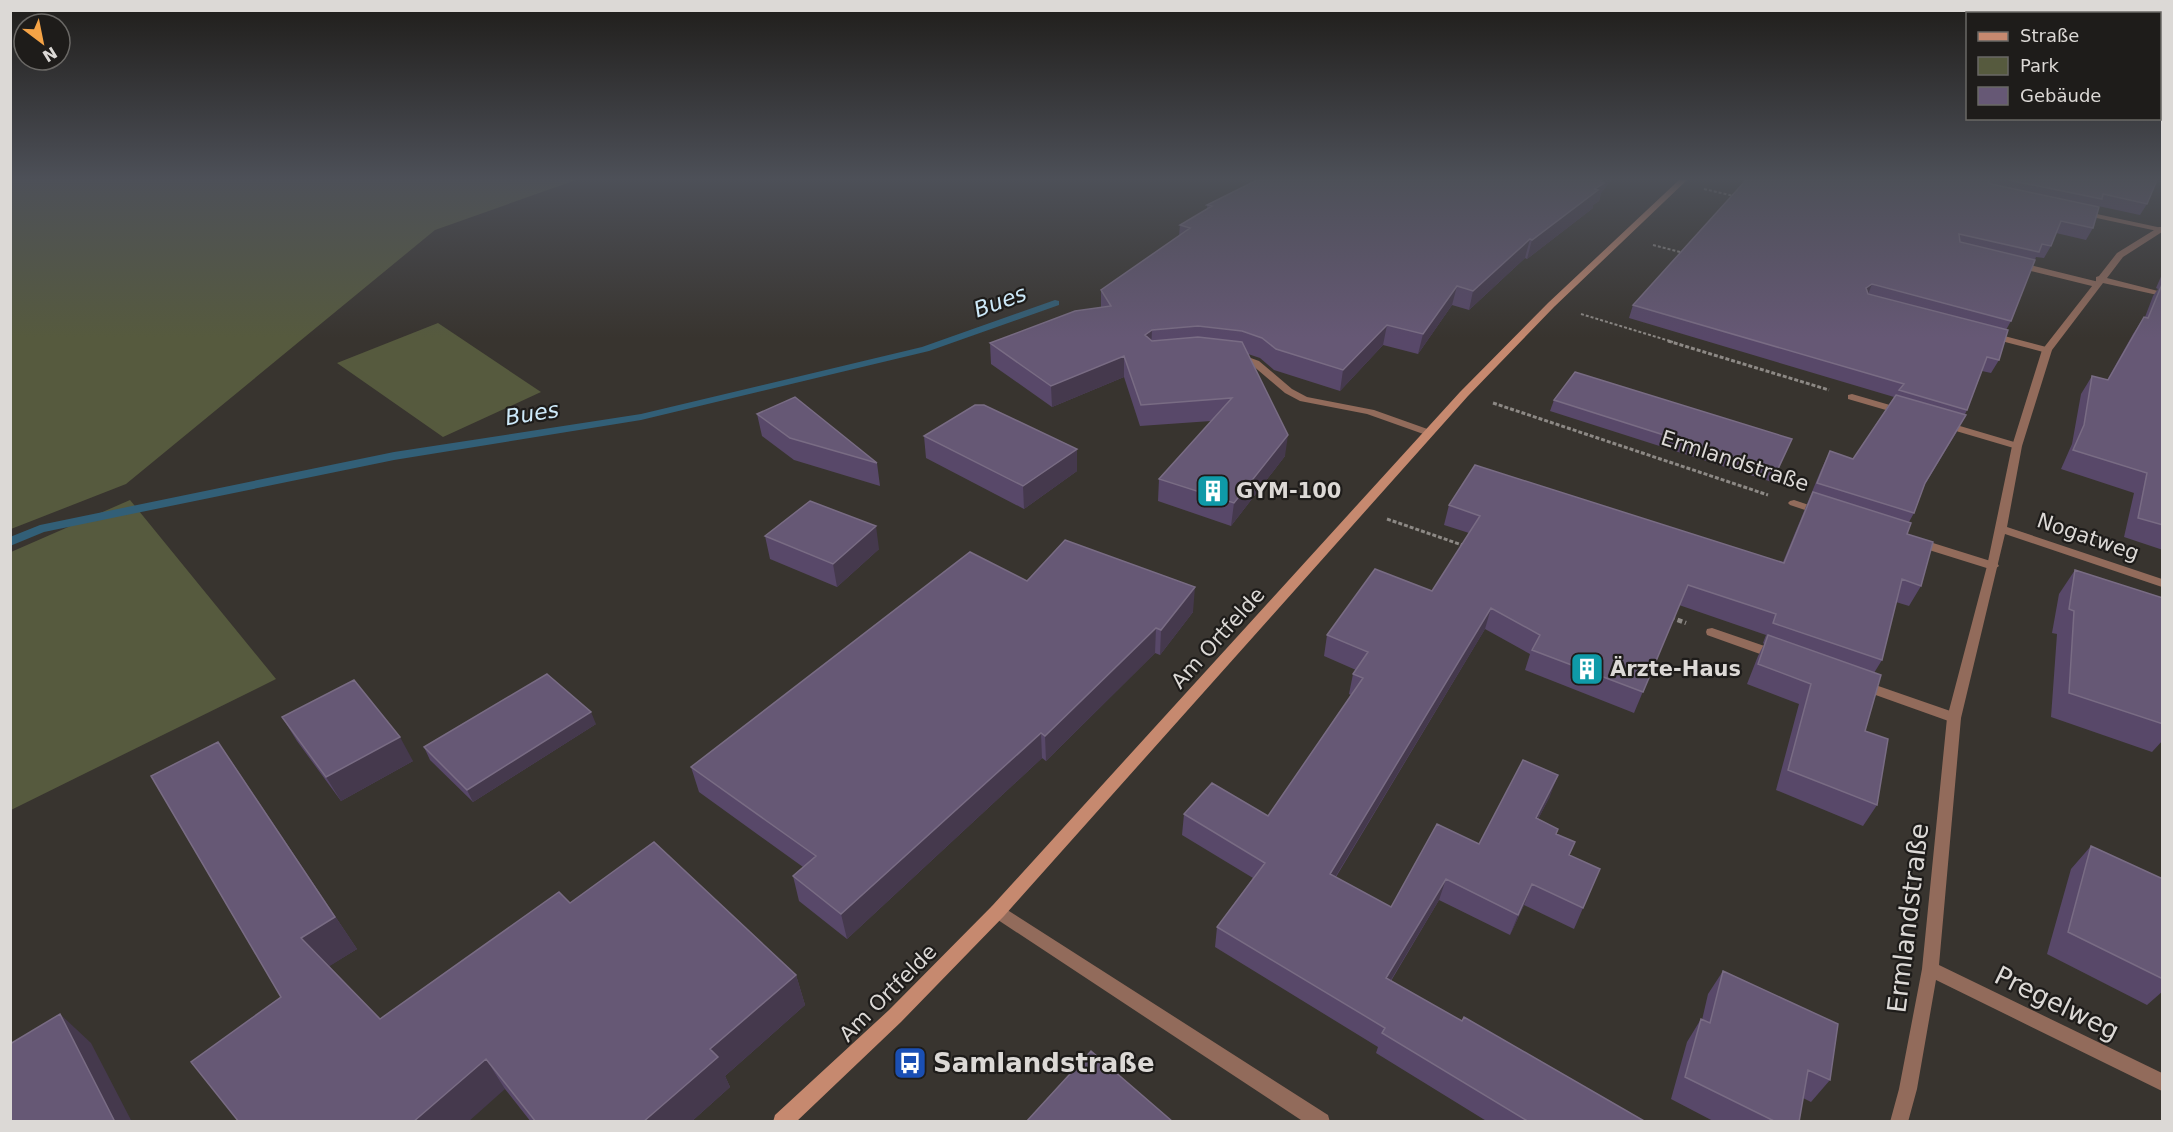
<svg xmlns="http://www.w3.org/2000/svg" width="2173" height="1132" font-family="'DejaVu Sans',sans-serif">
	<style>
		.green { fill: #565a3e }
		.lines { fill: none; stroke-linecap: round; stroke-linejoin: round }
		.stream { fill: #325f77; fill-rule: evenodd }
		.path-far2 { stroke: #8d8985; stroke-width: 2; stroke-dasharray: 3 2; stroke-linecap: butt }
		.path-far1 { stroke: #8d8985; stroke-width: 3; stroke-dasharray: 4 2; stroke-linecap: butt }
		.path { stroke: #8d8985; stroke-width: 4.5; stroke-dasharray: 5 3; stroke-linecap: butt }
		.lane { fill: #926b5b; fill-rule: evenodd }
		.street { fill: #926b5b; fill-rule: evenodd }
		.secondary { fill: #c6896f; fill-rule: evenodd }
		.wall { fill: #584869 }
		.shaded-wall { fill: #45394d }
		.building { fill: #665875; stroke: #796c84; stroke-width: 1.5 }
		.labels { text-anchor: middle; stroke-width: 4.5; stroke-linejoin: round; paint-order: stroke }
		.street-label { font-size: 21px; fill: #dcd9d6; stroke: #1e1c1a }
		.poi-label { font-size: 21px; font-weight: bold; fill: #dcd9d6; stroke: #1e1c1a; text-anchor: start }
		.water-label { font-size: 22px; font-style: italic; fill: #cde9f9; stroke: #1e1c1a }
		.near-street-label { font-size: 26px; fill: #dcd9d6; stroke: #1e1c1a }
		.near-poi-label { font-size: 26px; font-weight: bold; fill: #dcd9d6; stroke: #1e1c1a; text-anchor: start }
	</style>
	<rect width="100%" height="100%" fill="#38342f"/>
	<path class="green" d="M 11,180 L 576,180 L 435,230 L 126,484 L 11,529 Z
		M 438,323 L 541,392 L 443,437 L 337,363 Z
		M 130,500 L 276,679 L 11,810 L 11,552 Z"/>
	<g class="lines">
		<path class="stream" d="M 1055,300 L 1059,301 L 1059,305 L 929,351 L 641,420 L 394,460 L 44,532 L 10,546 L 10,537 L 40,525 L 394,452 L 641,414 L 922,347 Z"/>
		<path class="path-far2" d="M 1704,189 L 1734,196
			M 1653,245 L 1684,253
			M 1581,314 L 1673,342"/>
		<path class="path-far1" d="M 1668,341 L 1829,390
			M 1493,403 L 1768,495
			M 1387,519 L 1465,546"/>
		<path class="path" d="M 1462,545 L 1465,546
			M 1670,617 L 1686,623"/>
		<path class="lane" d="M 2078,210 L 2162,228 L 2162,232 L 2078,214 Z
			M 2018,262 L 2099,282 L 2100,284 L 2096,287 L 2015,267 L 2014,265 Z
			M 1989,332 L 2050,348 L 2052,350 L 2047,353 L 1986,337 L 1986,333 Z
			M 1237,353 L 1259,361 L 1292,389 L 1307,397 L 1374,410 L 1433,431 L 1434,433 L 1429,436 L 1367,414 L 1300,401 L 1285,393 L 1252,365 L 1234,358 L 1232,356 Z
			M 1852,394 L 1907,410 L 1908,412 L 1903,415 L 1848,399 L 1848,395 Z
			M 1943,421 L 2021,444 L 2022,446 L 2017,449 L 1939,426 L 1938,424 Z
			M 1794,500 L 1824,510 L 1826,512 L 1820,515 L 1790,505 L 1788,503 L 1790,501 Z
			M 1917,538 L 1997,563 L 1999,566 L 1993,570 L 1913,545 L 1911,542 Z
			M 1712,628 L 1779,651 L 1781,654 L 1779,657 L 1774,659 L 1707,635 L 1706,632 L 1707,629 Z
			M 1861,680 L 1959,714 L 1961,718 L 1959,722 L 1954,723 L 1856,688 L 1854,685 L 1856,682 Z"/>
		<path class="street" d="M 2159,227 L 2162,227 L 2162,232 L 2123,257 L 2107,278 L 2162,292 L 2162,296 L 2103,283 L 2052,350 L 2022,446 L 2007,527 L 2162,579 L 2162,587 L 2005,534 L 1961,718 L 1939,965 L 2162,1073 L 2162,1091 L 1936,980 L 1917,1089 L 1908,1122 L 1890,1122 L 1899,1089 L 1922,969 L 1947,718 L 1987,566 L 2012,446 L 2042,350 L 2096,281 L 2096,277 L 2099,276 L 2117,253 Z
			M 998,904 L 1328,1115 L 1330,1122 L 1304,1122 L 992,916 L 990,911 L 992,906 Z"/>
		<path class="secondary" d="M 1679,180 L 1687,180 L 1554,307 L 1468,396 L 1004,916 L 901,1022 L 796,1122 L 773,1122 L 775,1115 L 889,1010 L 992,906 L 1460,392 L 1548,303 Z"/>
	</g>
	<path class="wall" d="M 1257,180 L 1611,180 L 1601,193 L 1599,201 L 1593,205 L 1593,208 L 1527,259 L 1525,258 L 1469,310 L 1452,305 L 1418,354 L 1383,345 L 1340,391 L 1274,370 L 1260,358 L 1248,354 L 1285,456 L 1231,526 L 1158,501 L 1159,479 L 1211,421 L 1140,426 L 1124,377 L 1052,407 L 991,364 L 990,343 L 1101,307 L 1101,290 L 1179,236 L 1180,225 L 1207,209 L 1207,205 Z
		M 1746,180 L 2157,180 L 2147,204 L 2140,215 L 2098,206 L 2093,228 L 2086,240 L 2056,233 L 2051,246 L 2044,258 L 2036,257 L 2011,321 L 2006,330 L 1999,360 L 1991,373 L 1982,371 L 1967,410 L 1956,433 L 1924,486 L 1914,513 L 1909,522 L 1907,534 L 1921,586 L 1909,606 L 1896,602 L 1882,660 L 1874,673 L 1865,731 L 1877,805 L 1863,826 L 1776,790 L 1799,704 L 1747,684 L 1758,656 L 1764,644 L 1763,643 L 1766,635 L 1679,605 L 1634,713 L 1525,670 L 1530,654 L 1485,629 L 1336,877 L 1391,907 L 1479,844 L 1550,796 L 1538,819 L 1556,834 L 1570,855 L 1583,908 L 1574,929 L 1524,905 L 1510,935 L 1439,900 L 1391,981 L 1462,1021 L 1646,1122 L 1488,1122 L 1376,1053 L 1378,1047 L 1215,947 L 1217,927 L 1253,878 L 1182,835 L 1184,814 L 1268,816 L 1351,695 L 1349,694 L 1353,674 L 1356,670 L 1324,656 L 1327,635 L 1432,591 L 1469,533 L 1444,525 L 1449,505 L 1783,562 L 1821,470 L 1830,451 L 1853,459 L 1894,397 L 1629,318 L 1633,305 Z
		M 2163,272 L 2163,550 L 2124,537 L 2134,493 L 2061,469 L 2072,444 L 2081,394 L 2092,376 L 2107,380 L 2133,334 L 2144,317 L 2145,317 L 2153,296 L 2158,289 L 2156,288 Z
		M 1554,400 L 1792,439 L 1772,482 L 1550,411 Z
		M 757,414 L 877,463 L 880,486 L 794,460 L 762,436 Z
		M 924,436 L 1077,471 L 1024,509 L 926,458 Z
		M 765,536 L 879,549 L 837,587 L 770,559 Z
		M 2075,570 L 2163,598 L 2163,740 L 2152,752 L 2051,717 L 2057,634 L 2052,633 L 2059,594 Z
		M 1027,581 L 1193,612 L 1160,655 L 1155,653 L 1046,761 L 1042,758 L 847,939 L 799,901 L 793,876 L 803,867 L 699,792 L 691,767 Z
		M 282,717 L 413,761 L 341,801 L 297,741 Z
		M 596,724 L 473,802 L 430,760 L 424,747 Z
		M 218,742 L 240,774 L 357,949 L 329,966 L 380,1019 L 570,903 L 796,975 L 805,1005 L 725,1076 L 730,1087 L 691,1122 L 531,1122 L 505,1089 L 281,997 Z
		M 2091,846 L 2163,879 L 2163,991 L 2147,1005 L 2047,954 L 2071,869 Z
		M 1723,971 L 1830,1080 L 1811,1102 L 1803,1098 L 1799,1122 L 1715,1122 L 1671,1099 L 1687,1042 L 1701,1019 L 1702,1020 L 1708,994 Z"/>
	<path class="shaded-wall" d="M 1602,180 L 1611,180 L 1601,193 L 1599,201 L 1593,205 L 1593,208 L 1527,259 L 1532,240 Z
		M 1530,239 L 1525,258 L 1469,310 L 1473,291 Z
		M 1872,284 L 1867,297 L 1866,288 Z
		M 1457,286 L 1452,305 L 1418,354 L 1423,334 Z
		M 1387,325 L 1383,345 L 1340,391 L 1343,370 Z
		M 1152,330 L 1151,351 L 1145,335 Z
		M 1124,356 L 1124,377 L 1052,407 L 1051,386 Z
		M 1288,435 L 1285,456 L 1231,526 L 1234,503 Z
		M 1077,449 L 1077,471 L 1024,509 L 1023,486 Z
		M 876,526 L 879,549 L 837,587 L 833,564 Z
		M 1195,587 L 1193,612 L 1160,655 L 1161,630 Z
		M 1491,608 L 1485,629 L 1325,894 L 1330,874 Z
		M 1156,628 L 1155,653 L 1046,761 L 1045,736 Z
		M 591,712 L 596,724 L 473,802 L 467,790 Z
		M 1041,733 L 1042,758 L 847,939 L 841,914 Z
		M 400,737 L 413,761 L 341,801 L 326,777 Z
		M 218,742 L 240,774 L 357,949 L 325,969 L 301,938 Z
		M 1558,775 L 1550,796 L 1528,839 L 1536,818 Z
		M 1446,879 L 1439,900 L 1380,998 L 1386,978 Z
		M 1532,884 L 1524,905 L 1510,935 L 1518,915 Z
		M 796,975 L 805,1005 L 725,1076 L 730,1087 L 691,1122 L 643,1122 L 710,1049 Z
		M 60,1014 L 91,1043 L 132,1122 L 115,1122 Z
		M 486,1059 L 505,1089 L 468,1122 L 413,1122 Z"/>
	<path class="building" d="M 1257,180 L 1602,180 L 1600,182 L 1604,183 L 1595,189 L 1598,190 L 1532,240 L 1530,239 L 1473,291 L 1457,286 L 1423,334 L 1387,325 L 1343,370 L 1276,349 L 1262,338 L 1242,331 L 1198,326 L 1152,330 L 1145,335 L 1152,341 L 1198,337 L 1242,342 L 1288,435 L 1234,503 L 1159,479 L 1232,398 L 1141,405 L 1124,356 L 1051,386 L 990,343 L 1075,311 L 1111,306 L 1101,290 L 1190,228 L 1180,225 L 1212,206 L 1207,205 Z
		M 1746,180 L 1989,180 L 1988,182 L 1991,184 L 2099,207 L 2093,228 L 2061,221 L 2051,246 L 2042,244 L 2039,252 L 1959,234 L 1960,242 L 2035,260 L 2011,321 L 1872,284 L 1866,288 L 1868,294 L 2008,330 L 1999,360 L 1987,357 L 1967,410 L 1899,390 L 1904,384 L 1633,305 Z
		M 2008,180 L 2157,180 L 2147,204 L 2103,194 L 2102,199 Z
		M 2163,282 L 2163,525 L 2138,518 L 2147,473 L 2073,450 L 2084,425 L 2092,376 L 2108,380 L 2144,317 L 2148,318 Z
		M 1575,372 L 1792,439 L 1777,471 L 1554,400 Z
		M 1896,395 L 1966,415 L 1925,483 L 1914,513 L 1817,483 L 1830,451 L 1853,459 Z
		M 795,397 L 877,463 L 790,438 L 757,414 Z
		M 975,405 L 984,405 L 1077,449 L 1023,486 L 924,436 Z
		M 1475,465 L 1784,563 L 1813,492 L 1911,523 L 1907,534 L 1933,542 L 1921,586 L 1902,579 L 1882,660 L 1773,623 L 1776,614 L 1688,585 L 1643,692 L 1532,650 L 1540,635 L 1491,608 L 1330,874 L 1391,907 L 1437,824 L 1479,844 L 1523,760 L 1558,775 L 1536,818 L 1558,829 L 1556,834 L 1575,842 L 1569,855 L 1600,869 L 1583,908 L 1532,884 L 1518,915 L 1446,879 L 1386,978 L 1462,1021 L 1464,1017 L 1646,1122 L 1529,1122 L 1382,1033 L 1385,1028 L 1217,927 L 1265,863 L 1184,814 L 1212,783 L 1268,816 L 1363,678 L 1353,674 L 1368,652 L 1327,635 L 1375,569 L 1432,591 L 1480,516 L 1449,505 Z
		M 810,501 L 876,526 L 833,564 L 765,536 Z
		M 1065,540 L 1195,587 L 1161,630 L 1156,628 L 1045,736 L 1041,733 L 841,914 L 793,876 L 816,856 L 691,767 L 970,552 L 1027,581 Z
		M 2075,570 L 2163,598 L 2163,724 L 2069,693 L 2074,611 L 2069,609 Z
		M 1768,635 L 1881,675 L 1865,731 L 1888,739 L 1877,805 L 1788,770 L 1811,684 L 1758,664 Z
		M 547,674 L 591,712 L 467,790 L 424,747 Z
		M 354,680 L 400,737 L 326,777 L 282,717 Z
		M 218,742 L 335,917 L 301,938 L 380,1019 L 559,892 L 570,903 L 654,842 L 796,975 L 710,1049 L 718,1057 L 643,1122 L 536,1122 L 486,1059 L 413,1122 L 239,1122 L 191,1062 L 281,997 L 151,776 Z
		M 2091,846 L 2163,879 L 2163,979 L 2068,932 Z
		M 1723,971 L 1838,1024 L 1830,1080 L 1808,1070 L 1799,1122 L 1776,1122 L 1685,1077 L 1701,1019 L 1710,1023 Z
		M 60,1014 L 115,1122 L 10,1122 L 10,1044 Z
		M 1091,1051 L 1173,1122 L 1026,1122 Z"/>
	<linearGradient id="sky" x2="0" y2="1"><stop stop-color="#1f1d1a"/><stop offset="0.53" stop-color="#4d5058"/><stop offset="1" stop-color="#4d5058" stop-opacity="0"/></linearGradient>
	<rect width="2173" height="338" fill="url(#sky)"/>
	<defs>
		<symbol id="building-square" viewBox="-11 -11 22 22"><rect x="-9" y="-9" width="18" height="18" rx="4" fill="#0f9aa8" stroke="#1e1c1a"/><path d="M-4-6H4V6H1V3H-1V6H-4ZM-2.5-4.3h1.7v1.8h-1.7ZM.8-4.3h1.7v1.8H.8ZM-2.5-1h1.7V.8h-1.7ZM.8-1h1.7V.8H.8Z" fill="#fff"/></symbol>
		<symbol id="bus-square" viewBox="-11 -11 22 22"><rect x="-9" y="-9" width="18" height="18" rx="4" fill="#1a4fb4" stroke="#1e1c1a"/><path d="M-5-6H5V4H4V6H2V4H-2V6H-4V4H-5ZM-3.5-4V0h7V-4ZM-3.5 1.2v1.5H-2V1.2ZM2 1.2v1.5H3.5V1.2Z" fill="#fff"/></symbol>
	</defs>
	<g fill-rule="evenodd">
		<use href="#building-square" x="1194" y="472" width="38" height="38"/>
		<use href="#building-square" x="1568" y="650" width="38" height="38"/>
		<use href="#bus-square" x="891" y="1044" width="38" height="38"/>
	</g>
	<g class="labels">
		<g class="street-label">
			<text transform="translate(1735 461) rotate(18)" y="7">Ermlandstraße</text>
			<text transform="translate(2088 537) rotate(19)" y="7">Nogatweg</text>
			<text transform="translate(1218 638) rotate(-48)" y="7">Am Ortfelde</text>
			<text transform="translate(888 993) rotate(-45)" y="7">Am Ortfelde</text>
		</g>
		<g class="poi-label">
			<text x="1236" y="498">GYM-100</text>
			<text x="1610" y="676">Ärzte-Haus</text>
		</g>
		<g class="water-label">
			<text transform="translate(1000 301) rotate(-20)" y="8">Bues</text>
			<text transform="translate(532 413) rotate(-9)" y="8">Bues</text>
		</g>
		<g class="near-street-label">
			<text transform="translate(1908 918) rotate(-83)" y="9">Ermlandstraße</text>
			<text transform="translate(2057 1003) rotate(26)" y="9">Pregelweg</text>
		</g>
		<g class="near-poi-label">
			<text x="933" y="1072">Samlandstraße</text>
		</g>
	</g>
	<rect width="2173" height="1132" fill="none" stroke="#dcd9d6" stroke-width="24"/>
	<rect x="1966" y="12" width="195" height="108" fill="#1e1c1a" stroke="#6a6865" stroke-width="1.5"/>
	<rect x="1978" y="32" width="30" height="9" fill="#c6896f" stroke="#6a6865" stroke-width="1.5"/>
	<text x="2020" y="42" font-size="18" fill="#dcd9d6">Straße</text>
	<rect x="1978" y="57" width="30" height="18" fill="#565a3e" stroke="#6a6865" stroke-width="1.5"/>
	<text x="2020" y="72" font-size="18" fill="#dcd9d6">Park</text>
	<rect x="1978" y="87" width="30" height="18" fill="#665875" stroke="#6a6865" stroke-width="1.5"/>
	<text x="2020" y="102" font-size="18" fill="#dcd9d6">Gebäude</text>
	<g transform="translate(42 42) rotate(148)"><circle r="28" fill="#1e1c1a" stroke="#6a6865" stroke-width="1.5"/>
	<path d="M0-4.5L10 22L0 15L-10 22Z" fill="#f5a346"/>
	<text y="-9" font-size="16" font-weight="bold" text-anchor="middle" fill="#dcd9d6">N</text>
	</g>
</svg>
